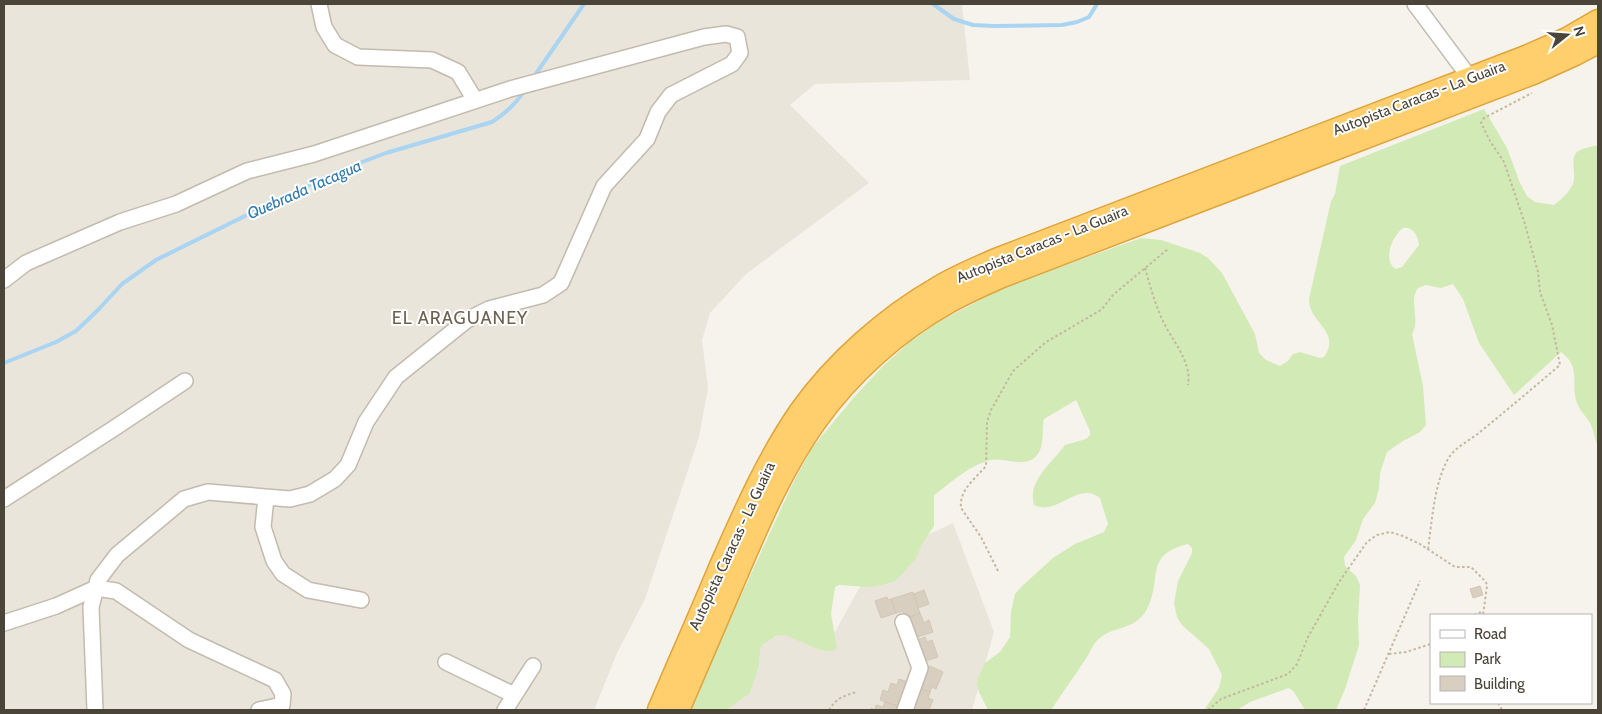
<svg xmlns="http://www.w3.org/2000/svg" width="1602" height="714" font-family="Cabin,sans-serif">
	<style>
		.residential { fill: #eae5da }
		.green { fill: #d2eab5; fill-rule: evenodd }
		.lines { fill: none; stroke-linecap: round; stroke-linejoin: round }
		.stream { stroke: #a9d4f2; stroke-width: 4 }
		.building { fill: #d8cfc1; stroke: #d3c7b4 }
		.minor-casing { stroke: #c2bbae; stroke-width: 18 }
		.highway-casing { stroke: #e0a43c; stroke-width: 25 }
		.path { stroke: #c4b79f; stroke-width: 2; stroke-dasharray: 2.5 2.5; stroke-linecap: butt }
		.minor { stroke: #fff; stroke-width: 15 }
		.highway { stroke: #ffcf6e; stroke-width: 22 }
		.labels { text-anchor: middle; stroke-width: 4; stroke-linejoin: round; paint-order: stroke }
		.street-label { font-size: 15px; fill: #4b4439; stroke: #fff }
		.water-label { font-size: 16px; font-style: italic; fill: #2e7ab2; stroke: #fff }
		.quarter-label { font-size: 18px; letter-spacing: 1px; fill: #6e6250; stroke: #fff }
	</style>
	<rect width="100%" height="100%" fill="#f6f3ec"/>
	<path class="residential" d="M 4,4 L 962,4 L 970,80 L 815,84 L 790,105 L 869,183 L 746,274 L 710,313 L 702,340 L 708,388 L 699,437 L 645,599 L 617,653 L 594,710 L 4,710 Z
		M 953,523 L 994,632 L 972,710 L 692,710 L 760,643 L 783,634 L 814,637 L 835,632 L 863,581 L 898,549 Z"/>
	<path class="green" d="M 1484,109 L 1507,148 L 1520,183 L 1527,196 L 1535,202 L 1554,205 C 1562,199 1572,190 1574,180 C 1575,172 1571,159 1576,153 C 1580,148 1592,147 1598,145 L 1598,446 C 1594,439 1594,430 1590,423 C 1586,416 1580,411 1577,403 C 1570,382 1582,368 1561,352 L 1514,395 L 1479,343 L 1463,299 L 1453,284 L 1441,288 L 1426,285 L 1418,288 C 1408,301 1421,320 1412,334 L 1423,386 L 1426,425 L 1420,432 L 1403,441 L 1387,452 L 1380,473 L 1379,489 L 1375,503 L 1363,519 L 1356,540 L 1344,557 L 1345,566 L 1356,576 L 1360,585 L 1358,621 L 1359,645 L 1345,689 L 1336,710 L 1305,710 L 1294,692 L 1289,688 L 1250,702 L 1237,710 L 1204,710 L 1219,688 L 1222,675 L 1209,649 L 1182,625 L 1177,617 L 1174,603 L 1178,581 L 1192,553 L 1192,548 L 1188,544 C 1143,555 1163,579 1147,609 C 1135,631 1115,625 1100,638 C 1093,643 1090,653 1085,660 C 1074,677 1062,693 1051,710 L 988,710 L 979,692 L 977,684 L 978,679 L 985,663 L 1000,652 L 1010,637 L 1011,612 L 1015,594 L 1021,587 L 1053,558 L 1075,544 L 1104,532 L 1108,524 L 1100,498 C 1078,480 1057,517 1034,505 C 1027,481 1052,463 1065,445 L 1086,439 L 1090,435 L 1090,431 L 1076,400 L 1044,419 C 1041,432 1046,450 1033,459 C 1020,467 1004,457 991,460 C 969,465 951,483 934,495 L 934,526 L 922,544 L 916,558 L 905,571 L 895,581 L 882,585 L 868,587 L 839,585 L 835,587 L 831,614 L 837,648 L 833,651 L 820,650 L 785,635 L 776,636 L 762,645 L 760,650 L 759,665 L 750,693 L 726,710 L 691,710 L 722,637 L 794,481 L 812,448 L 855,396 L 884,365 L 912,340 L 935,324 L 1004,287 L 1141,238 L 1161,240 L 1200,253 L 1208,258 L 1222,273 L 1255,334 L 1259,353 L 1266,360 L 1280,366 L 1288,361 L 1293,354 L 1300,352 L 1320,358 L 1324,357 C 1342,331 1309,324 1309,299 L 1331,201 L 1335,194 L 1340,166 ZM 1403,228 C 1413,226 1418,236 1419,245 L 1402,267 L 1396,269 C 1382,261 1392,236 1403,228 Z"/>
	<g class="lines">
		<path class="stream" d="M 933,4 L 954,19 L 973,25 L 994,26 L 1062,25 L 1077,22 L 1089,17 L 1097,4
			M 533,78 L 584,4
			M 4,363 L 56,342 L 76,331 L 98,310 L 122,284 L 156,260 L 281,198 L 349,167 L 386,153 L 492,122 C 506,113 516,104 525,90"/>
	</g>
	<path class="building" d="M 1480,586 L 1483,595 L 1473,598 L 1470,589 Z
		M 924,590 L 929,604 L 918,608 L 914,594 Z
		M 913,592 L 920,613 L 906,619 L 903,611 L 896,613 L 891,599 Z
		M 887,597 L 888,600 L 891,599 L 896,613 L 881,618 L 875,601 Z
		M 920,613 L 924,623 L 929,620 L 933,632 L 914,638 L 907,618 Z
		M 925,637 L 927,642 L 932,640 L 938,657 L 922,662 L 915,641 Z
		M 930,666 L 943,672 L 936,689 L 932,687 L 930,692 L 921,689 Z
		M 899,679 L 908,682 L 900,707 L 880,700 L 883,690 L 888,692 L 891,683 L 897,685 Z
		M 921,689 L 930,692 L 928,698 L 933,700 L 929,710 L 912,710 Z
		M 885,702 L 900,707 L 899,710 L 871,710 L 871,708 L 875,710 L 876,705 L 883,707 Z"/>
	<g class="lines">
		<defs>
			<path id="minor" d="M 319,4 L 324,27 L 335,45 L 358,57 L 432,60 L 458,72 L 475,100
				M 1415,4 L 1470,78
				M 4,280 L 26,263 L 120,222 L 176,204 L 247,171 L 314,154 L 510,89 L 704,37 L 726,34 L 737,37 L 740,53 L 732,64 L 671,95 L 658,112 L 647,139 L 604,186 L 561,283 L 543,295 L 489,309 L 467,320 L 396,377 L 366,422 L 348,465 L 335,479 L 310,494 L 290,499 L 208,492 L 184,499 L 117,555 L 98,580 L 91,607 L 95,710
				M 266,497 L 263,527 L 274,561 L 283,574 L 308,590 L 361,600
				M 4,499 L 113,429 L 185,381
				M 903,622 L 920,668 L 905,710
				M 4,623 L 56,606 L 96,588 L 116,591 L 189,640 L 275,680 L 283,694 L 282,705 L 259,710
				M 446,662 L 514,695
				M 505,710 L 533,666"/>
			<path id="highway" d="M 659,710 C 679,663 700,616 720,568 C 744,514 767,460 801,411 C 835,363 887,317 938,288 C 956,277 976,269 996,260 L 1526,57 L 1567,39 L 1598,21
				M 678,710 C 698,663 719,615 739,568 C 761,517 783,466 816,420 C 849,374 897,330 948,302 C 965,292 984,284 1002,276 L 1533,73 L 1575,54 L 1598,42"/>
		</defs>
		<use href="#minor" class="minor-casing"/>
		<use href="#highway" class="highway-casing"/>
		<path class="path" d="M 1145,268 C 1150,286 1155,304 1163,321 C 1172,341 1192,361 1188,385
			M 1428,549 C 1432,521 1434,484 1448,459 C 1455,447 1469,441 1480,432 C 1507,410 1533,388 1560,365 L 1552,325 L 1540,292 L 1538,272 L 1524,221 L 1504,162 L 1490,141 L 1481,123 L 1484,118 L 1532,93
			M 998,571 L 981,537 L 961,508 C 959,490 975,479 986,466 L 987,422 L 991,410 L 1013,371 L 1046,342 L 1101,310 L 1114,294 L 1168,249
			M 1474,615 L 1481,612
			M 1389,654 L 1406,652 L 1431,644
			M 1498,703 L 1502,710
			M 829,710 C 835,699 845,695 857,692
			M 1208,710 L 1221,699 L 1288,674 L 1297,664 L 1308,637 L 1339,582 L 1367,542 L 1377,535 L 1390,532 L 1403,536 L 1420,544 L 1455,567 L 1471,567 L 1486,582 L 1487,586 L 1483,615
			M 1364,710 L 1420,581"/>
		<use href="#minor" class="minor"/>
		<use href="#highway" class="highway"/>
	</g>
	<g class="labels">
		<g class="street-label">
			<text transform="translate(1419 98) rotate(-21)" y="5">Autopista Caracas - La Guaira</text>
			<text transform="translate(1042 244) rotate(-22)" y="5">Autopista Caracas - La Guaira</text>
			<text transform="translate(732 546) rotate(-65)" y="5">Autopista Caracas - La Guaira</text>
		</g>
		<g class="water-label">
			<text transform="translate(304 189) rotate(-24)" y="6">Quebrada Tacagua</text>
		</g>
		<g class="quarter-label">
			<text x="460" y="324">EL ARAGUANEY</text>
		</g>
	</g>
	<rect width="1602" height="714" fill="none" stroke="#4b4439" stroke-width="10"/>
	<rect x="1430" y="614" width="162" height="90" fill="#ffffff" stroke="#b7b4b0"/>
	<rect x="1440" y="630" width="25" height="8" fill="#ffffff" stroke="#b7b4b0"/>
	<text x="1474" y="639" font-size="15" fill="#4b4439">Road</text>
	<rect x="1440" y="652" width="25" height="15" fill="#d2eab5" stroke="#b7b4b0"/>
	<text x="1474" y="664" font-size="15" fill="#4b4439">Park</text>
	<rect x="1440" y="676" width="25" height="15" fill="#d8cfc1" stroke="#b7b4b0"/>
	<text x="1474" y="689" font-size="15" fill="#4b4439">Building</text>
	<g transform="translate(1567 35) rotate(73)" stroke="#ffffff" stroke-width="4" paint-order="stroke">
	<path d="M0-4L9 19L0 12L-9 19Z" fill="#4b4439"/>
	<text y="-8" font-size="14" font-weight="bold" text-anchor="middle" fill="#4b4439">N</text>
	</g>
</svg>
